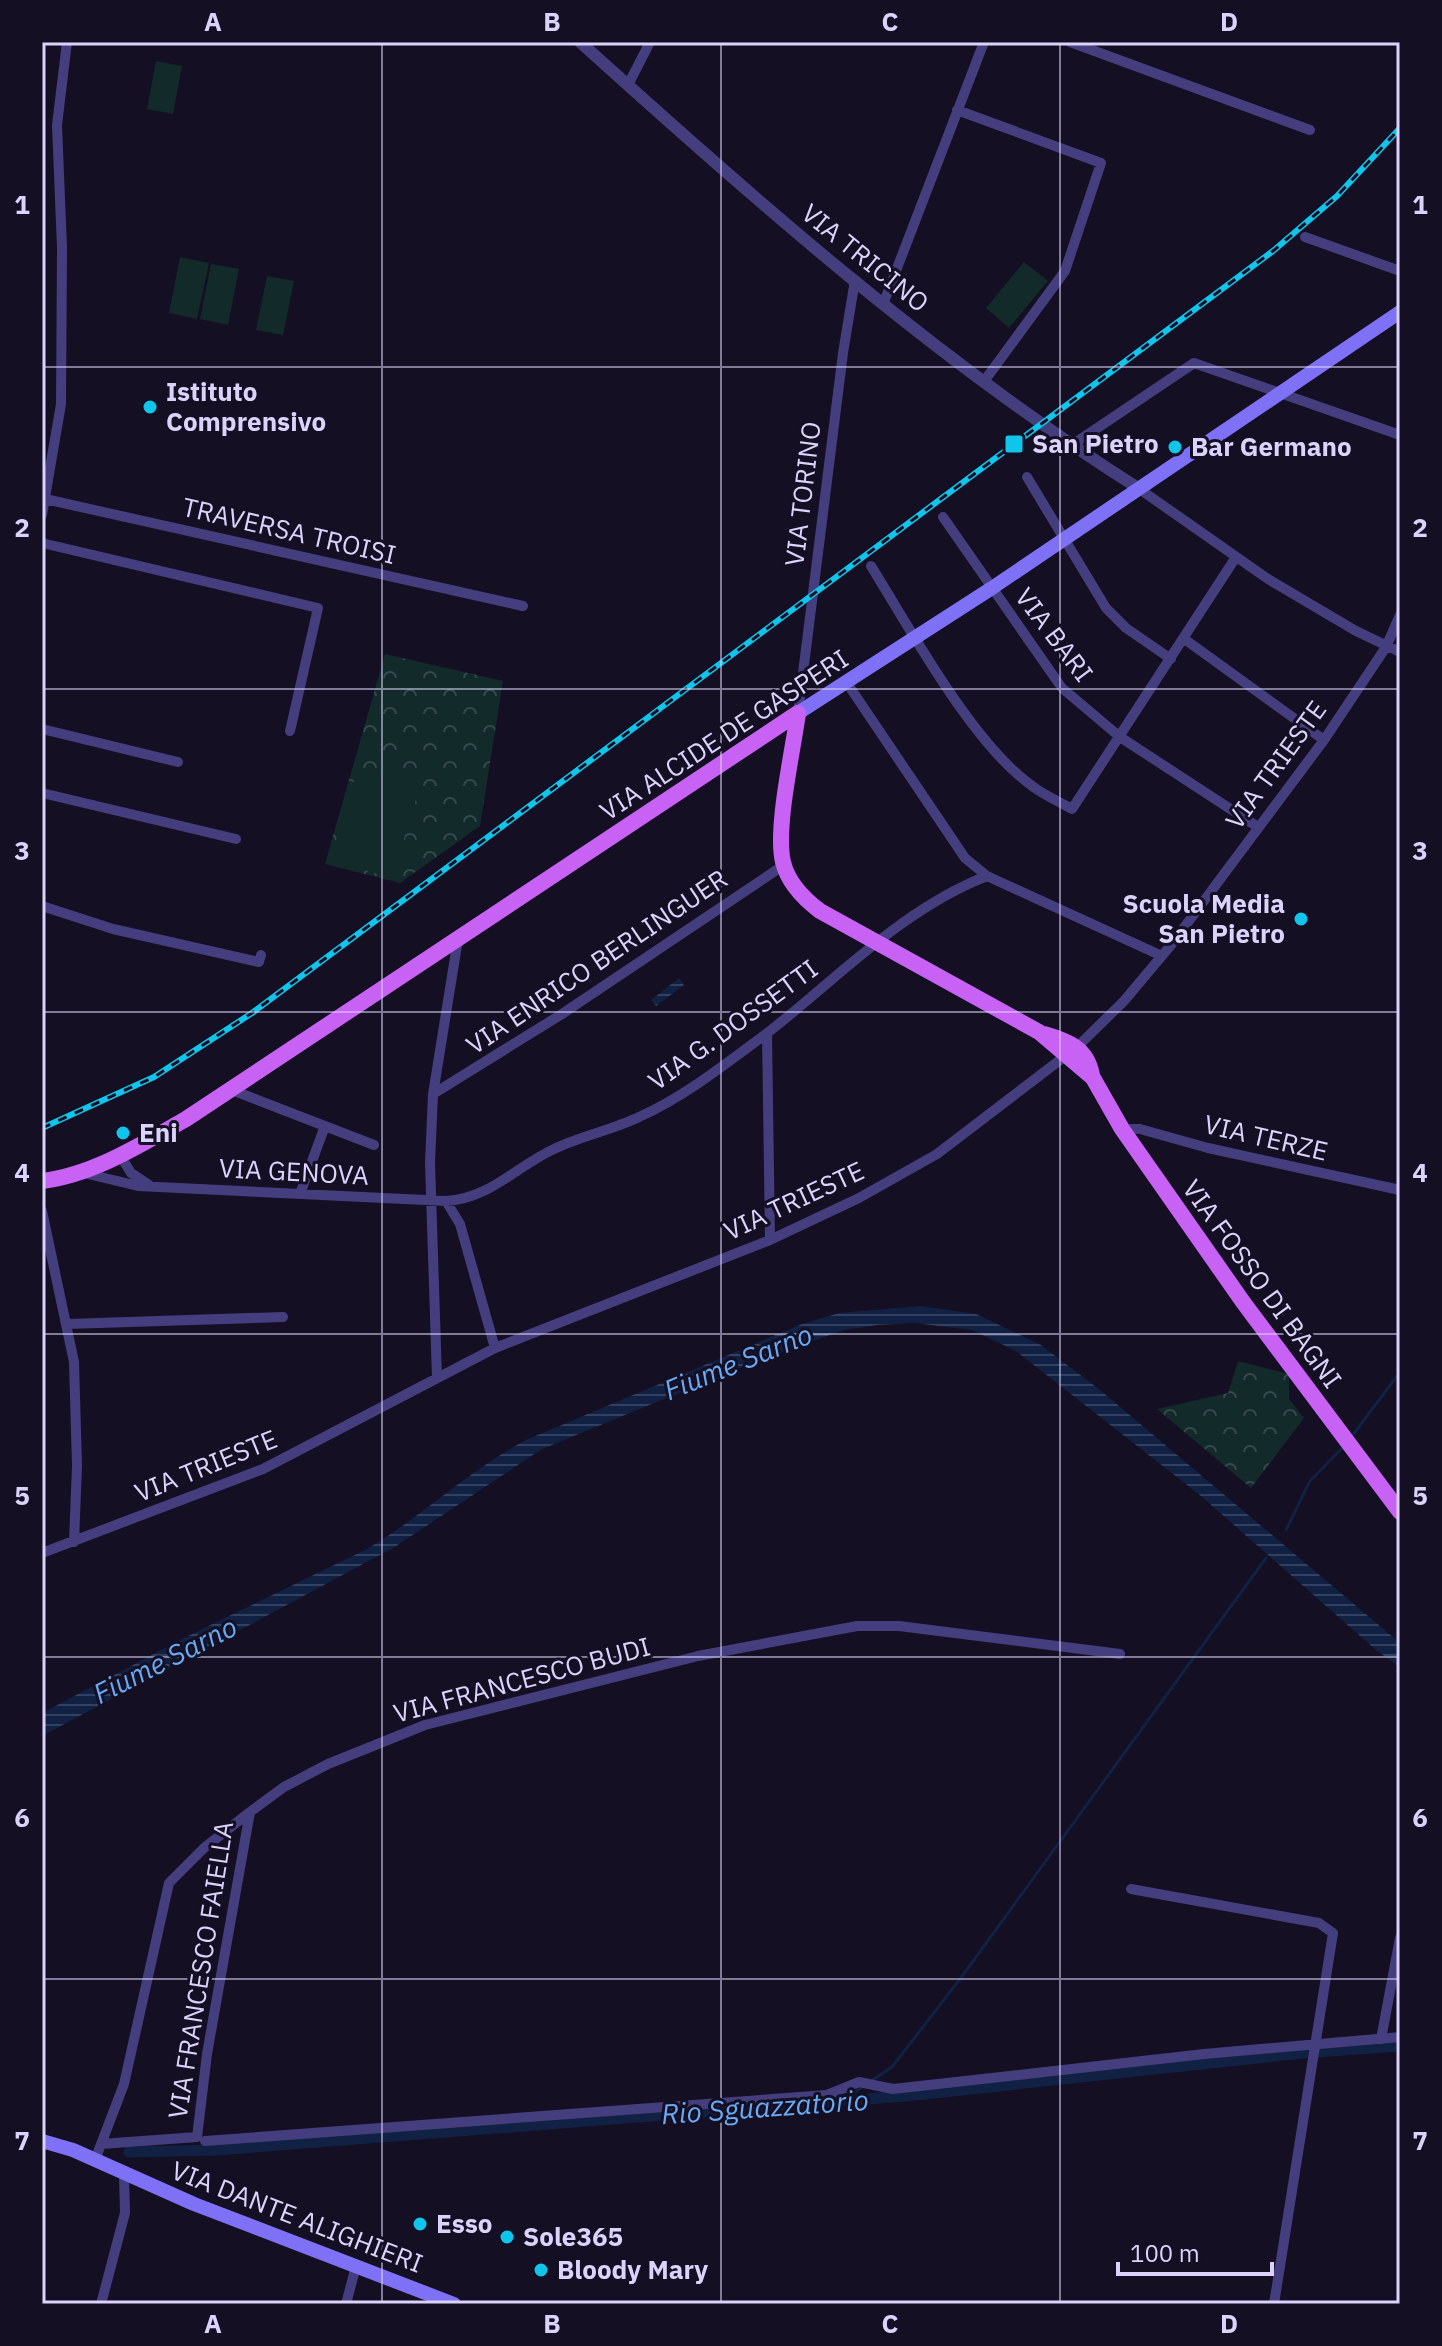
<svg xmlns="http://www.w3.org/2000/svg" width="1442" height="2346" font-family="'IBM Plex Sans',sans-serif">
	<style>
		.park { fill: url(#park-crowns) }
		.pitch { fill: #132a2b }
		.water { fill: url(#water-rules) }
		.lines { fill: none; stroke-linecap: round; stroke-linejoin: round }
		.stream { stroke: #112144; stroke-width: 3 }
		.canal { stroke: #112144; stroke-width: 11 }
		.minor { stroke: #453e7e; stroke-width: 10 }
		.tertiary { stroke: #453e7e; stroke-width: 12 }
		.secondary { stroke: #7e71f5; stroke-width: 14 }
		.primary { stroke: #c862f4; stroke-width: 16 }
		.rail-casing { stroke: #10c5eb; stroke-width: 6 }
		.rail { stroke: #140f22; stroke-width: 3; stroke-dasharray: 9; stroke-linecap: butt }
		.grid { fill: none; stroke: #dbd3fc; stroke-width: 2; stroke-opacity: 0.55 }
		.poi-dot { fill: #10c5eb; stroke: #140f22; stroke-width: 3 }
		.labels { text-anchor: middle; stroke-width: 6; stroke-linejoin: round; paint-order: stroke }
		.street-label { font-size: 26px; fill: #dbd3fc; stroke: #140f22 }
		.poi-label { font-size: 26px; font-weight: bold; fill: #dbd3fc; stroke: #140f22; text-anchor: start }
		.water-label { font-size: 28px; font-style: italic; fill: #68aaf5; stroke: #140f22 }
		.neatline { fill: none; stroke: #dbd3fc; stroke-width: 3 }
		.grid-label { font-size: 26px; text-anchor: middle; font-weight: bold; fill: #dbd3fc }
	</style>
	<defs>
		<pattern id="park-crowns" width="20" height="18" patternUnits="userSpaceOnUse" patternTransform="scale(2)"><rect width="20" height="18" fill="#132a2b"/><path d="M2 6a3 3 0 1 1 6 0M12 15a3 3 0 1 1 6 0" fill="none" stroke="#35484b"/></pattern>
		<pattern id="water-rules" width="6" height="5" patternUnits="userSpaceOnUse" patternTransform="scale(2)"><rect width="6" height="5" fill="#112144"/><path d="M0 2.5h6" fill="none" stroke="#334060"/></pattern>
	</defs>
	<rect width="100%" height="100%" fill="#140f22"/>
	<path class="park" d="M 385,654 L 503,681 L 480,826 L 400,883 L 325,864 Z
		M 1238,1361 L 1289,1374 L 1289,1399 L 1304,1418 L 1251,1488 L 1157,1409 L 1228,1393 Z"/>
	<path class="pitch" d="M 156,61 L 182,66 L 173,114 L 147,109 Z
		M 180,257 L 209,263 L 197,319 L 169,313 Z
		M 1024,262 L 1048,281 L 1009,328 L 986,308 Z
		M 211,264 L 239,269 L 228,325 L 200,319 Z
		M 267,276 L 294,281 L 283,335 L 256,330 Z
		M 358,768 L 420,786 L 392,878 L 330,860 Z"/>
	<path class="water" d="M 679,978 L 684,985 L 656,1006 L 651,1000 Z
		M 921,1306 L 976,1314 L 1041,1345 L 1100,1390 L 1400,1643 L 1400,1667 L 1376,1650 L 1201,1496 L 1016,1351 L 972,1330 L 914,1323 L 877,1325 L 844,1330 L 759,1360 L 542,1449 L 393,1548 L 42,1736 L 42,1713 L 184,1638 L 367,1549 C 423,1516 469,1470 526,1440 L 802,1324 L 839,1313 Z"/>
	<g class="lines">
		<path class="stream" d="M 1352,1436 L 1400,1372
			M 1286,1530 L 1310,1481 L 1345,1445
			M 871,2081 L 892,2067 L 963,1975 L 1266,1558
			M 843,2101 L 862,2087"/>
		<path class="canal" d="M 129,2152 L 217,2150 L 906,2096 L 1303,2053 L 1400,2046"/>
		<path class="minor" d="M 1070,42 L 1310,130
			M 628,85 L 650,42
			M 957,110 L 1101,163 L 1065,271 L 985,380
			M 1305,237 L 1400,271
			M 884,302 L 984,42
			M 1072,445 L 1194,363 L 1400,435
			M 1027,477 L 1106,608 L 1126,628 L 1171,659
			M 1138,488 L 1268,579 L 1356,631 L 1400,652
			M 45,499 L 523,606
			M 42,515 L 61,404 L 62,248 L 57,125 L 67,42
			M 943,517 L 1062,688 L 1120,737 L 1258,827
			M 42,543 L 318,608 L 290,731
			M 871,566 C 911,630 974,747 1035,788 C 1046,796 1060,802 1072,809 L 1236,557
			M 1183,638 L 1324,740
			M 847,683 L 965,858 L 987,876 L 1162,956
			M 798,713 L 843,353 L 855,280
			M 42,729 L 178,762
			M 42,793 L 236,839
			M 42,906 L 113,929 L 259,962 L 261,955
			M 767,1033 L 770,1240
			M 232,1090 L 374,1145
			M 433,1094 L 562,1014 L 784,865
			M 1122,1129 L 1140,1129 L 1208,1148 L 1400,1190
			M 120,1155 L 131,1173 L 149,1185
			M 84,1173 L 138,1186 L 446,1201 C 489,1199 517,1166 554,1149 C 581,1136 612,1130 639,1117 C 684,1097 727,1063 766,1034 C 837,979 902,909 987,876
			M 300,1194 L 325,1126
			M 446,1201 L 460,1224 L 495,1348
			M 42,1211 L 74,1362 L 77,1466 L 74,1542
			M 67,1324 L 283,1317
			M 437,1378 L 430,1163 L 433,1094 L 458,939
			M 42,1553 L 263,1469 L 495,1348 L 770,1240 L 859,1198 L 937,1154 L 1077,1047 L 1124,1001 L 1171,945 L 1324,740 L 1386,647 L 1400,615
			M 1131,1889 L 1319,1923 L 1333,1933 L 1274,2304
			M 1381,2039 L 1400,1938
			M 205,2141 L 827,2095 L 859,2082 L 893,2089 L 1204,2054 L 1400,2037
			M 101,2144 L 197,2137 L 207,2054 L 250,1812
			M 95,2160 L 124,2084 L 169,1883 L 204,1848 L 250,1812 L 284,1787 L 328,1764 L 425,1725 L 698,1656 L 857,1626 L 899,1626 L 1120,1654
			M 101,2304 L 125,2213 L 124,2174
			M 346,2304 L 356,2266"/>
		<path class="tertiary" d="M 580,42 C 756,201 937,361 1138,488"/>
		<path class="secondary" d="M 798,713 L 992,588 L 1400,312
			M 42,2141 L 73,2150 L 194,2204 L 454,2304"/>
		<path class="primary" d="M 798,713 C 793,751 775,828 783,862 C 788,883 804,899 820,911 L 1039,1032 L 1093,1078 L 1122,1129 L 1243,1302 L 1400,1512
			M 1044,1034 C 1068,1041 1087,1048 1092,1075
			M 42,1181 C 93,1175 142,1144 186,1119 L 798,713"/>
		<defs>
			<path id="rail" d="M 42,1128 L 154,1077 L 252,1013 L 1273,251 L 1337,196 L 1400,128"/>
		</defs>
		<use href="#rail" class="rail-casing"/>
		<use href="#rail" class="rail"/>
	</g>
	<path class="grid" d="M 382,42 L 382,2304M 721,42 L 721,2304M 1060,42 L 1060,2304M 42,367 L 1400,367M 42,689 L 1400,689M 42,1012 L 1400,1012M 42,1334 L 1400,1334M 42,1657 L 1400,1657M 42,1979 L 1400,1979"/>
	<g class="poi-dot">
		<circle cx="150" cy="407" r="8"/>
		<rect x="1004" y="434" width="20" height="20" rx="4"/>
		<circle cx="1175" cy="447" r="8"/>
		<circle cx="1301" cy="919" r="8"/>
		<circle cx="123" cy="1133" r="8"/>
		<circle cx="420" cy="2224" r="8"/>
		<circle cx="507" cy="2237" r="8"/>
		<circle cx="541" cy="2270" r="8"/>
	</g>
	<g class="labels">
		<g class="street-label">
			<text transform="translate(865 258) rotate(39)" y="9">VIA TRICINO</text>
			<text transform="translate(803 494) rotate(-83)" y="9">VIA TORINO</text>
			<text transform="translate(289 531) rotate(13)" y="9">TRAVERSA TROISI</text>
			<text transform="translate(1054 635) rotate(53)" y="9">VIA BARI</text>
			<text transform="translate(724 735) rotate(-33)" y="9">VIA ALCIDE DE GASPERI</text>
			<text transform="translate(1276 765) rotate(-54)" y="9">VIA TRIESTE</text>
			<text transform="translate(597 962) rotate(-34)" y="9">VIA ENRICO BERLINGUER</text>
			<text transform="translate(733 1025) rotate(-36)" y="9">VIA G. DOSSETTI</text>
			<text transform="translate(1266 1138) rotate(13)" y="9">VIA TERZE</text>
			<text transform="translate(294 1172) rotate(3)" y="9">VIA GENOVA</text>
			<text transform="translate(794 1201) rotate(-25)" y="9">VIA TRIESTE</text>
			<text transform="translate(1262 1284) rotate(54)" y="9">VIA FOSSO DI BAGNI</text>
			<text transform="translate(206 1466) rotate(-22)" y="9">VIA TRIESTE</text>
			<text transform="translate(522 1680) rotate(-15)" y="9">VIA FRANCESCO BUDI</text>
			<text transform="translate(201 1970) rotate(-81)" y="9">VIA FRANCESCO FAIELLA</text>
			<text transform="translate(297 2217) rotate(21)" y="9">VIA DANTE ALIGHIERI</text>
		</g>
		<g class="poi-label">
			<text x="166" y="401">Istituto<tspan x="166" dy="30">Comprensivo</tspan></text>
			<text x="1032" y="453">San Pietro</text>
			<text x="1191" y="456">Bar Germano</text>
			<text x="1285" y="913" text-anchor="end">Scuola Media<tspan x="1285" dy="30">San Pietro</tspan></text>
			<text x="139" y="1142">Eni</text>
			<text x="436" y="2233">Esso</text>
			<text x="523" y="2246">Sole365</text>
			<text x="557" y="2279">Bloody Mary</text>
		</g>
		<g class="water-label">
			<text transform="translate(738 1362) rotate(-22)" y="10">Fiume Sarno</text>
			<text transform="translate(165 1660) rotate(-27)" y="10">Fiume Sarno</text>
			<text transform="translate(765 2107) rotate(-4)" y="10">Rio Sguazzatorio</text>
		</g>
	</g>
	<rect width="1442" height="2346" fill="none" stroke="#140f22" stroke-width="88"/>
	<path d="M1118 2262v12h154v-12" fill="none" stroke="#dbd3fc" stroke-width="4"/>
	<text x="1130" y="2262" font-size="24" fill="#dbd3fc" stroke="#140f22" stroke-width="6" paint-order="stroke">100 m</text>
	<rect x="44" y="44" width="1354" height="2258" class="neatline"/>
	<g class="grid-label">
		<text x="213" y="31">A</text>
		<text x="552" y="31">B</text>
		<text x="890" y="31">C</text>
		<text x="1229" y="31">D</text>
		<text x="22" y="214">1</text>
		<text x="1420" y="214">1</text>
		<text x="22" y="537">2</text>
		<text x="1420" y="537">2</text>
		<text x="22" y="860">3</text>
		<text x="1420" y="860">3</text>
		<text x="22" y="1182">4</text>
		<text x="1420" y="1182">4</text>
		<text x="22" y="1505">5</text>
		<text x="1420" y="1505">5</text>
		<text x="22" y="1827">6</text>
		<text x="1420" y="1827">6</text>
		<text x="22" y="2150">7</text>
		<text x="1420" y="2150">7</text>
		<text x="213" y="2333">A</text>
		<text x="552" y="2333">B</text>
		<text x="890" y="2333">C</text>
		<text x="1229" y="2333">D</text>
	</g>
</svg>
